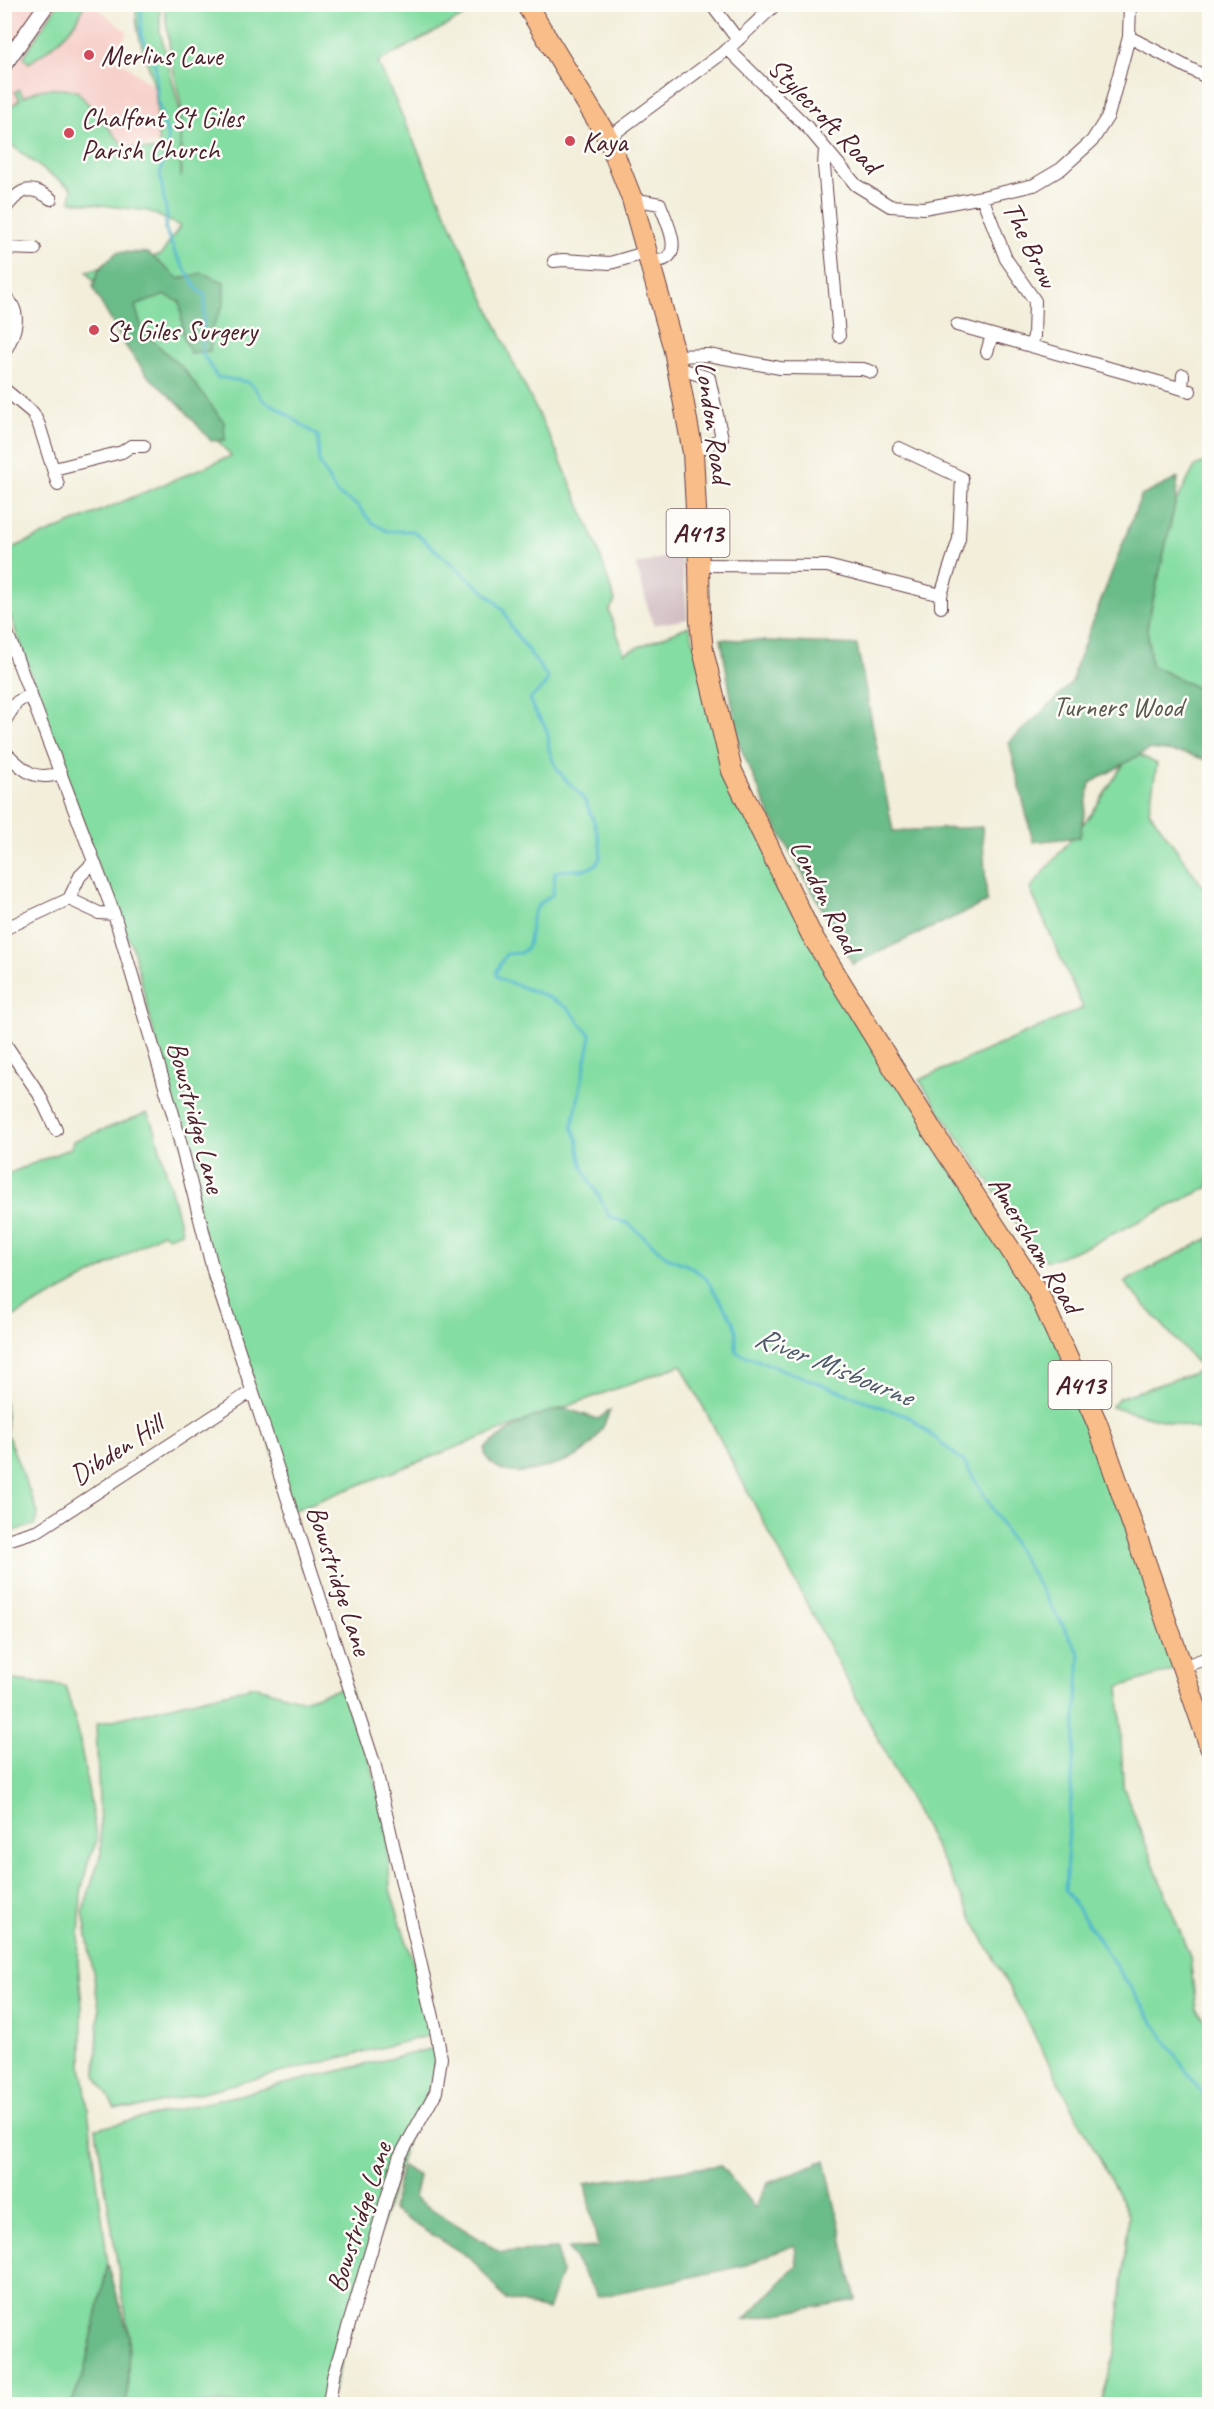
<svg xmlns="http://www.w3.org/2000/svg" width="1214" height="2409" font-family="Caveat,sans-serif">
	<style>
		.built { fill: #f7d0cb }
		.industrial { fill: #d2bec2 }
		.green { fill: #84dda2; stroke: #677e66; stroke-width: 1.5 }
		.forest { fill: #6bbc88; stroke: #5a6e5a; stroke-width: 1.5 }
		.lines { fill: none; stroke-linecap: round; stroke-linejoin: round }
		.stream { stroke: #4eb6cd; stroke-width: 3 }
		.minor-casing { stroke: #633e45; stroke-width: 14 }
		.tertiary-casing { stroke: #633e45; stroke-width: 17 }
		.trunk-casing { stroke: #633e45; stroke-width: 22 }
		.minor { stroke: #fff; stroke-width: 12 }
		.tertiary { stroke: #fff; stroke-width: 15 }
		.trunk { stroke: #f8bd89; stroke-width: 20 }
		.poi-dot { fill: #d1495b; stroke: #fdfcf7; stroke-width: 2 }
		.labels { text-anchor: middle; stroke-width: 5; stroke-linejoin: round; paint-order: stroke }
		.shield { fill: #fdfcf7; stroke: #806168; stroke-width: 1.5 }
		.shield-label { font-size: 27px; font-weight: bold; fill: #4a1f2b }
		.poi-label { font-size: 28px; fill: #4a1f2b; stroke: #fdfcf7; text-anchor: start }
		.street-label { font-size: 28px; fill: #4a1f2b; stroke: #fdfcf7 }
		.park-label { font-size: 28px; fill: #5b584f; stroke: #fdfcf7 }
		.water-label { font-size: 30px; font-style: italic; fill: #4c5b6c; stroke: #fdfcf7 }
	</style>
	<rect width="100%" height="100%" fill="#fdfcf7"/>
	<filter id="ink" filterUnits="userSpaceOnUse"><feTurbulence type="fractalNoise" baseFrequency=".0167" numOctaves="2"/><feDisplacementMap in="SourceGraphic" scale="12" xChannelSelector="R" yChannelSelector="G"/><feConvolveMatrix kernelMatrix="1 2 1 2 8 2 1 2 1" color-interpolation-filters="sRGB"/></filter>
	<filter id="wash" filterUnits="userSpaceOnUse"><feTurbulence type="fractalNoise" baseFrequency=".008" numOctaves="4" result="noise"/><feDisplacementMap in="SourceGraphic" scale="24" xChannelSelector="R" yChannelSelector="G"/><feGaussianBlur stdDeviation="1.35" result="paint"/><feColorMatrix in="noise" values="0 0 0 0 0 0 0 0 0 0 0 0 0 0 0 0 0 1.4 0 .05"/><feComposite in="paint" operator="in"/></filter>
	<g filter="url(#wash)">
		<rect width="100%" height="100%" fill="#f2eeda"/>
		<path class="built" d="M 5,5 L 94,5 L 128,33 L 112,54 L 155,88 L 158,143 L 132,148 L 126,147 L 77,91 L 48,88 L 32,92 L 25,97 L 19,89 L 21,98 L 5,112 L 5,44 L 8,39 L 5,36 Z"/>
		<path class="industrial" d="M 681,553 L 688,619 L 653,625 L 636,565 Z"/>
		<path class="green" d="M 465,4 L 470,13 L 378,62 L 513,362 L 557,452 L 596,543 L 615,601 L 609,611 L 624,653 L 689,626 L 732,771 L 821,952 L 1037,1290 L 1182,1667 L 1119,1687 L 1123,1786 L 1190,1957 L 1196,2009 L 1209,2023 L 1209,2404 L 1101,2404 L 1115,2353 L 1129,2215 L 681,1365 L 483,1437 L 292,1511 L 214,1274 L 132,945 L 114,914 L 5,600 L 5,551 L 231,456 L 138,349 L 87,271 L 161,255 L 180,226 L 148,211 L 70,201 L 72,188 L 49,174 L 5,140 L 4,112 L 20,99 L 15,92 L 19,89 L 24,97 C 40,86 59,88 77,91 L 125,147 L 161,151 C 154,130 159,108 154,86 C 147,54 135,40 136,5 L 160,5 L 160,31 L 179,107 L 181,178 L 181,106 L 171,58 L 164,5 Z
			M 57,5 L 84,5 C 78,29 49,50 29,63 L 24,58 L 25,54 Z
			M 1209,460 L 1209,694 L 1151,665 L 1147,627 L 1175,504 L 1195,466 Z
			M 1132,751 L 1157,764 L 1149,811 L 1209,895 L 1209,1187 L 1088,1246 L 1048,1261 L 1040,1257 L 919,1080 L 1083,1008 L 1030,889 L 1092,813 Z
			M 147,1113 L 155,1129 L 182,1232 L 168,1237 L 162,1233 L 102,1269 L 5,1321 L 5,1175 L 71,1148 L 73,1141 Z
			M 1209,1238 L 1209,1432 L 1111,1407 L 1119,1398 L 1203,1370 L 1124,1282 Z
			M 5,1401 L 7,1434 L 38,1513 L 35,1525 L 5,1533 Z
			M 5,1679 L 65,1686 L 78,1730 L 97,1841 L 88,1862 L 81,1893 L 78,1962 L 82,2006 L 82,2064 L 108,2264 L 83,2376 L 71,2404 L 5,2404 Z
			M 254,1686 L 302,1700 L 349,1686 L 387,1822 L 390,1889 L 436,2034 L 138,2108 L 115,2108 L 96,2075 L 99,2008 L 83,1911 L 101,1853 L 96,1724 Z
			M 439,2047 L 441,2058 L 407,2140 L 329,2404 L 127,2404 L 129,2336 L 96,2129 Z"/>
		<path class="forest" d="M 117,252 L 148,253 L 179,279 L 202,273 L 224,282 L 224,303 L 212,329 L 210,351 L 190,353 L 183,336 L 180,302 L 165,295 L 135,306 L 143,332 L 183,368 L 224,422 L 225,440 L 211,441 L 181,406 L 148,376 L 127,348 L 97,296 L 93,286 L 100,268 Z
			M 1178,478 L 1175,504 L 1147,627 L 1151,665 L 1209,694 L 1209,761 L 1188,754 L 1150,749 L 1090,783 L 1080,837 L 1033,842 L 1009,742 L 1053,702 L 1073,681 L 1074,671 L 1141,496 Z
			M 721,639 L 857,645 L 893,831 L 982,827 L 987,902 L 853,964 L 771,817 L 739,744 Z
			M 567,1409 L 598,1419 L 610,1410 C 605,1426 594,1445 579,1455 C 571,1460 562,1462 553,1465 C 532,1471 511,1479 492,1464 C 487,1459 484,1454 485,1448 C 511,1428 534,1411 567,1409 Z
			M 825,2160 L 856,2300 L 744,2320 L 797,2265 L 795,2245 L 742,2266 L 598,2297 L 568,2249 L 598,2247 L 585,2184 L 720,2165 L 755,2208 L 768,2183 Z
			M 402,2166 L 419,2176 L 414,2198 L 500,2252 L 557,2249 L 561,2273 L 548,2310 L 505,2299 L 472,2259 L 392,2210 Z
			M 108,2264 L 129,2336 L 127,2404 L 71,2404 L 83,2376 Z"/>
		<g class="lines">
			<path class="stream" d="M 141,4 L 141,35 L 155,65 L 158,102 L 167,134 L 168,143 L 160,174 L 167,217 L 165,228 L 175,253 L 198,290 L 205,295 L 202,353 L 217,377 L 248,382 L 254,387 L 263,400 L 278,408 L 318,436 L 319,462 L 337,494 L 357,505 L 371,522 L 387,531 L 413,531 L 494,600 L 504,611 L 511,627 L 548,678 L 544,686 L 530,699 C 532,713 543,719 547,731 C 549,736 548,744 549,749 C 551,757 556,768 561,774 C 567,783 577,789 583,798 C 590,808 607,853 598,862 C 587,875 568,867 555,872 L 553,894 C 524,912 535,922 527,948 L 520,953 L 506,954 L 496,972 L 498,977 L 503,980 L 546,996 L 568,1008 L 591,1036 L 572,1128 C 580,1139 578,1151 582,1164 C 588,1183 602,1197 609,1216 L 629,1224 L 667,1257 L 689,1266 L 705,1277 L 733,1321 L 736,1330 L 736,1352 L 911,1418 L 964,1462 L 1080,1654 L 1065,1890 L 1210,2106"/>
		</g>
	</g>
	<g filter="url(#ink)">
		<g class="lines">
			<defs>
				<path id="minor" d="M 711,4 L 738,40
					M 1129,37 L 1210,79
					M 728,49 L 809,129 L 856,185 L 890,206 L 924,208 L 982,197 L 1034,185 L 1061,169 L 1092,141 L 1108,116 L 1129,37 L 1130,4
					M 608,138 L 728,49 L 776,4
					M 825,148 L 824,166 L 839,336
					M 982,197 L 1006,259 L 1035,301 L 1034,336 L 1031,346
					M 632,199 L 660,204 C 664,217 683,250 665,259 C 661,261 655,261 650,262
					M 4,210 C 19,190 29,183 51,199
					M 4,248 L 35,249
					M 554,261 L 563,260 L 610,263 L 648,252
					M 4,296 C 24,312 15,334 4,353
					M 957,325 L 1190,391
					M 987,352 L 992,335
					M 676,356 L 708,355 L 780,368 L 863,369 L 872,372
					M 678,368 L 709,378 L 722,438 L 693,453
					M 4,389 L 33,413 L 39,425 L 58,485
					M 1182,389 L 1183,375
					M 899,448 L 962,478 L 959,539 L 941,595 L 941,607
					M 54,469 L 122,452 L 131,446 L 144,446
					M 699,565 L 827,566 L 941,595
					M 4,625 L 114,914 L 173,1114 L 214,1274 L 375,1766 L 436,2030 L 441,2058 L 436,2092 L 399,2158 L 333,2377 L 329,2404
					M 4,722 L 17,702 L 31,694
					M 4,750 L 6,753 C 25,771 34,782 61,773
					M 69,899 L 99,913 L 114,914
					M 4,929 L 69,899 L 80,876 L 93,863
					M 4,1042 L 39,1094 L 56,1130
					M 4,1541 L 39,1530 L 252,1391
					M 1182,1667 L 1210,1657"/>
				<path id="tertiary" d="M 4,65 L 47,4"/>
				<path id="trunk" d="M 526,4 L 608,138 L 632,199 L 674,350 L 693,453 L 699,565 L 700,621 L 703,650 L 732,771 L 811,934 L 933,1132 L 1037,1290 L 1097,1423 L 1210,1747"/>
			</defs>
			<use href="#minor" class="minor-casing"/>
			<use href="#tertiary" class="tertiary-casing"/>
			<use href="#trunk" class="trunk-casing"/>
			<use href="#minor" class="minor"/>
			<use href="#tertiary" class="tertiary"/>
			<use href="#trunk" class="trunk"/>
		</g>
	</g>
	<g class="poi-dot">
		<circle cx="89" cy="55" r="6"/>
		<circle cx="69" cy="133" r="6"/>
		<circle cx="570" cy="141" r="6"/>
		<circle cx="94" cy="330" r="6"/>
	</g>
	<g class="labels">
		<g class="shield">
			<rect x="666.5" y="509" width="63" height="48" rx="4.5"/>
			<rect x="1048.5" y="1361" width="63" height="48" rx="4.5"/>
		</g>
		<g class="shield-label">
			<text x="698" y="542">A413</text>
			<text x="1080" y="1394">A413</text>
		</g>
		<g class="poi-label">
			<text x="101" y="65">Merlins Cave</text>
			<text x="81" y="127">Chalfont St Giles<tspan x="81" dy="32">Parish Church</tspan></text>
			<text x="582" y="151">Kaya</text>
			<text x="106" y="340">St Giles Surgery</text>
		</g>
		<g class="street-label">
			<text transform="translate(825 115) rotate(46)" y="10">Stylecroft Road</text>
			<text transform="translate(1031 244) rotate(64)" y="10">The Brow</text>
			<text transform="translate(714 422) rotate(82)" y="10">London Road</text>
			<text transform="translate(826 896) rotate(63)" y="10">London Road</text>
			<text transform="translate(197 1117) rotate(75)" y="10">Bowstridge Lane</text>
			<text transform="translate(1036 1244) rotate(59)" y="10">Amersham Road</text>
			<text transform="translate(116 1449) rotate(-33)" y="10">Dibden Hill</text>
			<text transform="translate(340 1580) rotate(72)" y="10">Bowstridge Lane</text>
			<text transform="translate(358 2217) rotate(-72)" y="10">Bowstridge Lane</text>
		</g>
		<g class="park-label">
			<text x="1118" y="716">Turners Wood</text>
		</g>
		<g class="water-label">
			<text transform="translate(834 1366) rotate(22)" y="10">River Misbourne</text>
		</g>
	</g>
	<rect width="1214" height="2409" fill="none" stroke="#fdfcf7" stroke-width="24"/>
</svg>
